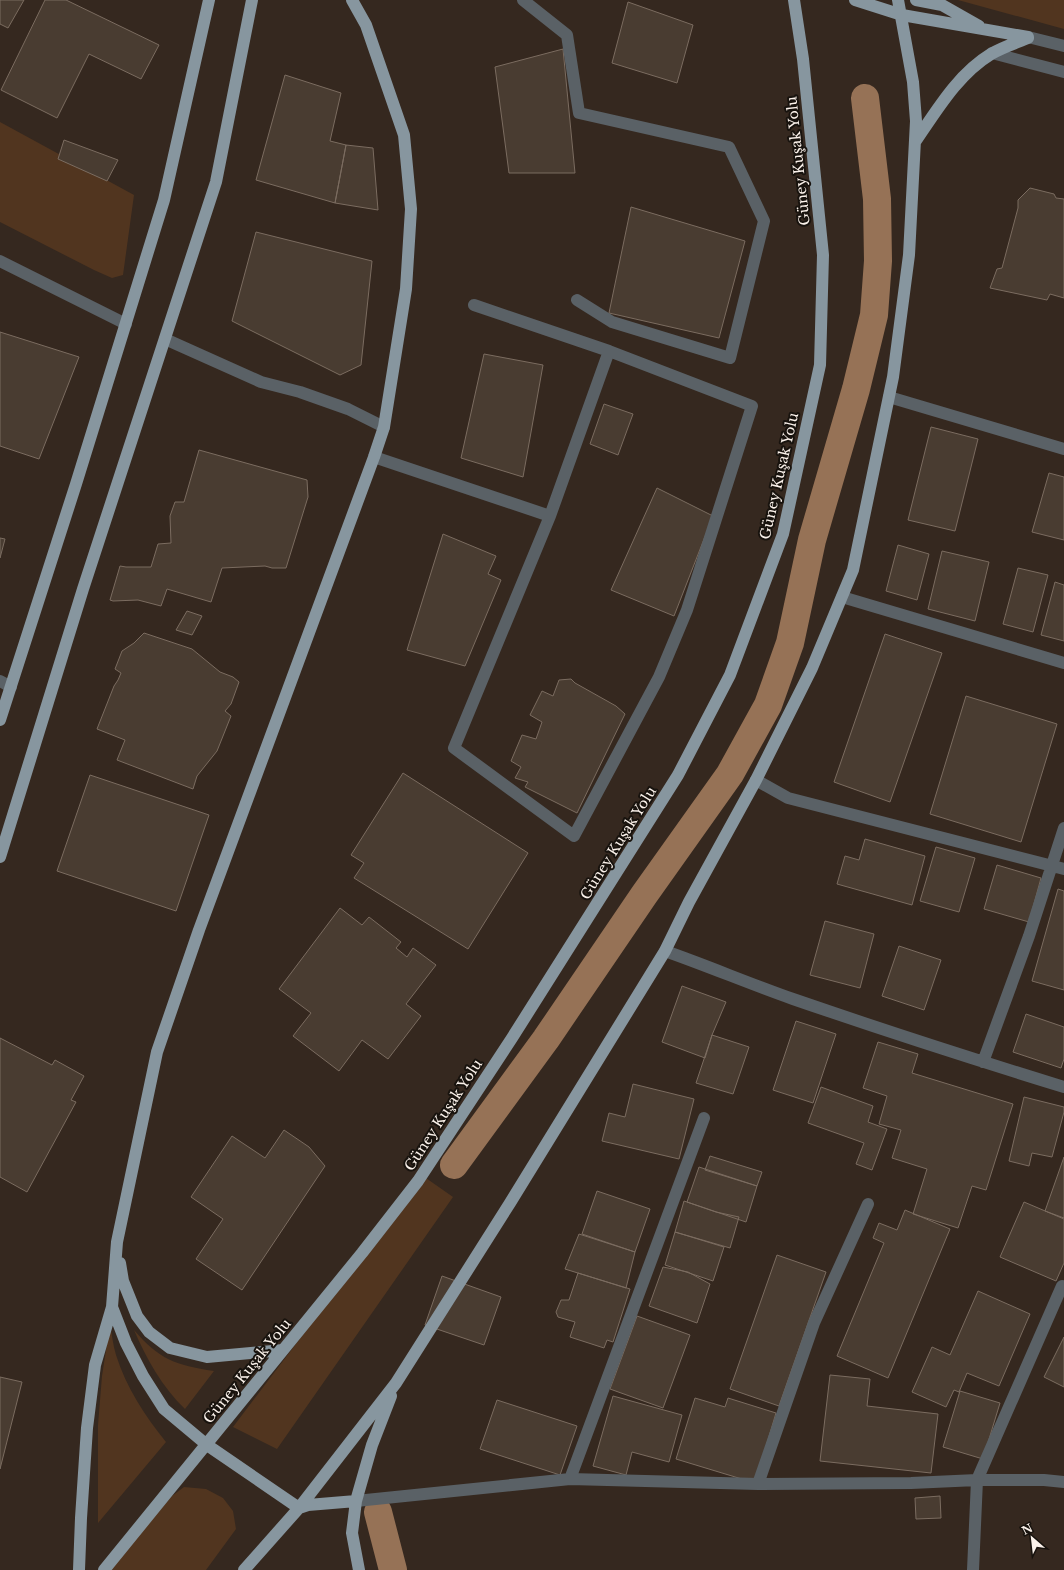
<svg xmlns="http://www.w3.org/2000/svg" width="1064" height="1570" font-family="'Libre Baskerville',serif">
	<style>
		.green { fill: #51351f }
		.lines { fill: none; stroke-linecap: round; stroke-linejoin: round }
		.canal { stroke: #967256; stroke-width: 28 }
		.building { fill: #493c31; stroke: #7b6c60 }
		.minor { stroke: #5a6166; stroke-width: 12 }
		.major { stroke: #87969f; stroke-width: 12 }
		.labels { text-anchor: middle; stroke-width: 4; stroke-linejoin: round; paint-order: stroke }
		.street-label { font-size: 14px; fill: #fbf2eb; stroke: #18130e }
	</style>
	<rect width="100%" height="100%" fill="#35281f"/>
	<path class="green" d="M 958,0 L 1064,0 L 1064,29 Z
		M 0,122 L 134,195 L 123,275 L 112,278 L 94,270 L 0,222 Z
		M 423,1176 L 453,1197 L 277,1449 L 233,1427 Z
		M 110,1324 C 112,1335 113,1345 116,1355 C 126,1387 145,1416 166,1442 L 98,1523 L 98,1425 L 102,1376 Z
		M 134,1330 C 160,1360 175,1365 214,1371 L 185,1409 C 162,1387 146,1358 134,1330 Z
		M 184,1487 L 206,1489 L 223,1498 L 233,1511 L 236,1529 L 206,1570 L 108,1570 L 172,1496 Z"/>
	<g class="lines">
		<path class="canal" d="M 454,1165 L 546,1039 L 644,895 L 730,774 L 768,705 L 790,643 L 812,540 L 856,389 L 874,315 L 878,261 L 877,199 L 865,98
			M 378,1512 L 393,1570"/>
	</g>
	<path class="building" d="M 0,0 L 24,0 L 8,28 L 0,24 Z
		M 45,0 L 66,0 L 159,45 L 141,79 L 89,54 L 57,118 L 1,90 Z
		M 628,2 L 693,25 L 677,83 L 612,63 Z
		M 563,49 L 575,173 L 509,173 L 495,67 Z
		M 285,75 L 341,93 L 330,141 L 346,145 L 335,203 L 256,180 Z
		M 64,140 L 118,160 L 107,181 L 58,159 Z
		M 346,145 L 373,148 L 378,210 L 335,203 Z
		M 1030,188 L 1054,194 L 1056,198 L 1064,199 L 1064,298 L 1050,294 L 1047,300 L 990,288 L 997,269 L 1002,268 L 1018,208 L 1018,200 Z
		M 631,207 L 745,241 L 719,338 L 609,313 Z
		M 256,232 L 372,261 L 361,365 L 340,375 L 232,321 Z
		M 0,332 L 79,357 L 39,459 L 0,446 Z
		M 484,354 L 543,365 L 523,477 L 461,458 Z
		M 604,404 L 633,414 L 618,455 L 590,444 Z
		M 931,427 L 978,439 L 955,531 L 908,520 Z
		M 199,450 L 307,480 L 308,497 L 286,568 L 272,568 L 265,566 L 222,568 L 211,602 L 167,589 L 161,606 L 138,600 L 113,601 L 110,600 L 120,566 L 126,567 L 151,567 L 158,544 L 171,543 L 170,516 L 175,502 L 184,502 Z
		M 1049,473 L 1064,477 L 1064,540 L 1032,532 Z
		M 657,488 L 713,516 L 674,616 L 611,590 Z
		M 443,534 L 496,556 L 488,574 L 501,580 L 465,666 L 407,650 Z
		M 0,538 L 5,539 L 0,558 Z
		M 898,545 L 929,554 L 917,600 L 886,591 Z
		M 942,551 L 989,562 L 975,621 L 928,609 Z
		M 1018,568 L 1048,575 L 1033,632 L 1003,624 Z
		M 1055,582 L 1064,585 L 1064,641 L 1041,635 Z
		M 187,611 L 202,616 L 192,635 L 176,630 Z
		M 144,633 L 192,649 L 220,672 L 233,677 L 239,682 L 231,704 L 225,711 L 231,716 L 217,751 L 197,776 L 193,789 L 117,760 L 125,740 L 97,729 L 114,686 L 118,680 L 121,673 L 115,669 L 122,651 L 134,643 Z
		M 885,634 L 942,653 L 890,802 L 834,782 Z
		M 571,679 L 575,683 L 616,706 L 625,714 L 577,813 L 525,787 L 528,782 L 515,778 L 521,767 L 511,761 L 522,735 L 536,739 L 542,722 L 530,715 L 542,691 L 553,696 L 559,680 Z
		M 966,696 L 1057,724 L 1021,842 L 930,814 Z
		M 403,773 L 528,853 L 468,949 L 354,878 L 364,863 L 351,855 Z
		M 90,775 L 209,815 L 176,911 L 57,871 Z
		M 865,839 L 925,856 L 912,905 L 837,884 L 845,856 L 859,860 Z
		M 936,847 L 975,858 L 959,912 L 920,901 Z
		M 997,865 L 1041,878 L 1029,922 L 984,909 Z
		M 1058,889 L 1064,891 L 1064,990 L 1032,981 Z
		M 340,908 L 362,925 L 369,917 L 401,942 L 396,948 L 407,957 L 413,948 L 436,965 L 406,1004 L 421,1016 L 388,1059 L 362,1040 L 339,1071 L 293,1036 L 311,1013 L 279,989 Z
		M 825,921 L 874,934 L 860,988 L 810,975 Z
		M 899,946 L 941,960 L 924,1010 L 882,996 Z
		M 682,986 L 726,1002 L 712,1035 L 705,1058 L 662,1042 Z
		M 1026,1014 L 1064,1027 L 1064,1059 L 1061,1068 L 1013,1052 Z
		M 796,1021 L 836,1034 L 813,1103 L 773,1090 Z
		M 712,1035 L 749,1047 L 733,1094 L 696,1083 Z
		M 0,1038 L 52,1065 L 55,1060 L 84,1076 L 71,1100 L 76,1102 L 27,1192 L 0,1177 Z
		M 878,1042 L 918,1054 L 912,1073 L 1013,1104 L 986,1190 L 972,1186 L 958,1228 L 913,1214 L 927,1169 L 892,1158 L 901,1130 L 879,1124 L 887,1096 L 863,1088 Z
		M 633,1084 L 694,1099 L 679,1159 L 602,1141 L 609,1113 L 625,1117 Z
		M 821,1087 L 873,1106 L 868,1122 L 887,1129 L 872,1170 L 856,1164 L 864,1143 L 808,1123 Z
		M 1024,1097 L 1064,1107 L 1064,1112 L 1052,1157 L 1032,1153 L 1029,1166 L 1009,1161 Z
		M 284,1130 L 309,1147 L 325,1166 L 242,1290 L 196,1259 L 223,1219 L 191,1197 L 232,1136 L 265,1158 Z
		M 710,1156 L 762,1172 L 757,1186 L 705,1170 Z
		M 1064,1157 L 1064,1218 L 1045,1211 Z
		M 699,1167 L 757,1186 L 746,1222 L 687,1202 Z
		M 597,1191 L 650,1209 L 635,1252 L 582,1234 Z
		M 684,1201 L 716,1212 L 739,1217 L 730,1248 L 675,1232 Z
		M 1024,1202 L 1064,1219 L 1064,1263 L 1056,1281 L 1000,1257 Z
		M 905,1210 L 950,1229 L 888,1378 L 837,1356 L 884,1243 L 873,1238 L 879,1223 L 897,1230 Z
		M 675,1232 L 724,1247 L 713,1281 L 665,1265 Z
		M 579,1234 L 635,1252 L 626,1288 L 565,1269 Z
		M 777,1255 L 826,1272 L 779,1406 L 730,1389 Z
		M 663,1267 L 688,1272 L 710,1284 L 697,1323 L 649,1306 Z
		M 578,1273 L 630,1289 L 613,1342 L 607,1340 L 604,1348 L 570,1337 L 575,1322 L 558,1317 L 556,1312 L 561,1300 L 569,1300 Z
		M 442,1276 L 501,1297 L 484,1345 L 425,1325 Z
		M 978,1291 L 1030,1314 L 999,1386 L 967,1373 L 959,1392 L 954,1390 L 946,1407 L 912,1392 L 932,1347 L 950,1355 Z
		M 637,1316 L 690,1335 L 663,1408 L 610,1389 Z
		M 1064,1337 L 1064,1387 L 1044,1377 Z
		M 830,1375 L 870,1379 L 867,1406 L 938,1414 L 931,1473 L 820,1461 Z
		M 0,1377 L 22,1382 L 0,1469 Z
		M 960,1391 L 1000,1403 L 983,1459 L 943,1447 Z
		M 613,1396 L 682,1415 L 669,1462 L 632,1452 L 626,1475 L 593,1466 Z
		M 695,1398 L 725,1407 L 728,1398 L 776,1413 L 755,1483 L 676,1459 Z
		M 497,1400 L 577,1426 L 560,1475 L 480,1449 Z
		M 940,1496 L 941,1518 L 916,1519 L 915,1498 Z"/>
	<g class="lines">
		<path class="minor" d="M 523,0 L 567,35 L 579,113 L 729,147 L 764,221 L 730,358 L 612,322 L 577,300
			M 1028,37 L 1064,46
			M 992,53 L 1064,72
			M 0,261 L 126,324
			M 165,339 L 261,382 L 300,392 L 348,409 L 384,427
			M 889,397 L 1064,449
			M 374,457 L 550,516 L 609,351 L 474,305
			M 550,516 L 454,748 L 574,836 L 659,677 L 687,610 L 752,406 L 609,351
			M 842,597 L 1064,663
			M 0,681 L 11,687
			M 756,780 L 788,798 L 1064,869
			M 665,951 C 708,966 750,984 793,999 C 883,1030 973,1059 1064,1087
			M 983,1062 L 1029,936 L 1064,828
			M 570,1479 L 704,1118
			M 758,1484 L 814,1323 L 868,1204
			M 356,1501 L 570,1479 L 758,1484 L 911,1483 L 977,1480 L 1044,1480 L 1064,1482
			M 973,1570 L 977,1480 L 1062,1286"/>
		<path class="major" d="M 855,0 L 902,15 L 1028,37
			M 916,0 L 942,5 L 979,26
			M 915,142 C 937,110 958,74 991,54 C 1003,47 1016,43 1028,38
			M 0,720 L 76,484 L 164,200 L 209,0
			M 0,857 L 83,589 L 216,182 L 252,0
			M 120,1263 L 123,1281 L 137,1316 L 149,1332 L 170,1348 L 207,1357 L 283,1350
			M 112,1307 L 117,1242 L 157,1052 L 199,930 L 374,457 L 384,427 L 406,289 L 411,209 L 404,135 L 366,25 L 352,0
			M 79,1570 L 81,1518 L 87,1428 L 95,1365 L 112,1307 L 126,1343 L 143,1376 L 164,1409 L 207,1445 L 299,1508 L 308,1505 L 356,1501
			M 104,1570 L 362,1253 L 418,1181 L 512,1038 L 678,775 L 730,675 L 783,534 L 820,365 L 823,255 L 803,59 L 794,0
			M 244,1570 L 299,1508 L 396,1383 L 510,1203 L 665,951 L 689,902 L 756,780 L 812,668 L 853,570 L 893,377 L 909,255 L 916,121 L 913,82 L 898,0
			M 359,1570 L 352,1533 L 356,1501 L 372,1445 L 391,1396"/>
	</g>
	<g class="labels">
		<g class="street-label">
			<text transform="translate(798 161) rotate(-96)" y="5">Güney Kuşak Yolu</text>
			<text transform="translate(779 476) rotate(-77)" y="5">Güney Kuşak Yolu</text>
			<text transform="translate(618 843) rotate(-58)" y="5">Güney Kuşak Yolu</text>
			<text transform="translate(443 1115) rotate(-57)" y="5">Güney Kuşak Yolu</text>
			<text transform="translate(247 1371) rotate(-51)" y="5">Güney Kuşak Yolu</text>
		</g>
	</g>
	<g transform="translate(1032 1538) rotate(332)" stroke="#18130e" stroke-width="3" paint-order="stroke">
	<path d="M0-3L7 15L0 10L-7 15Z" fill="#fbf2eb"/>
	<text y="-6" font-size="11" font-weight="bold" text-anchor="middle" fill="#fbf2eb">N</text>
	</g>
</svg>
